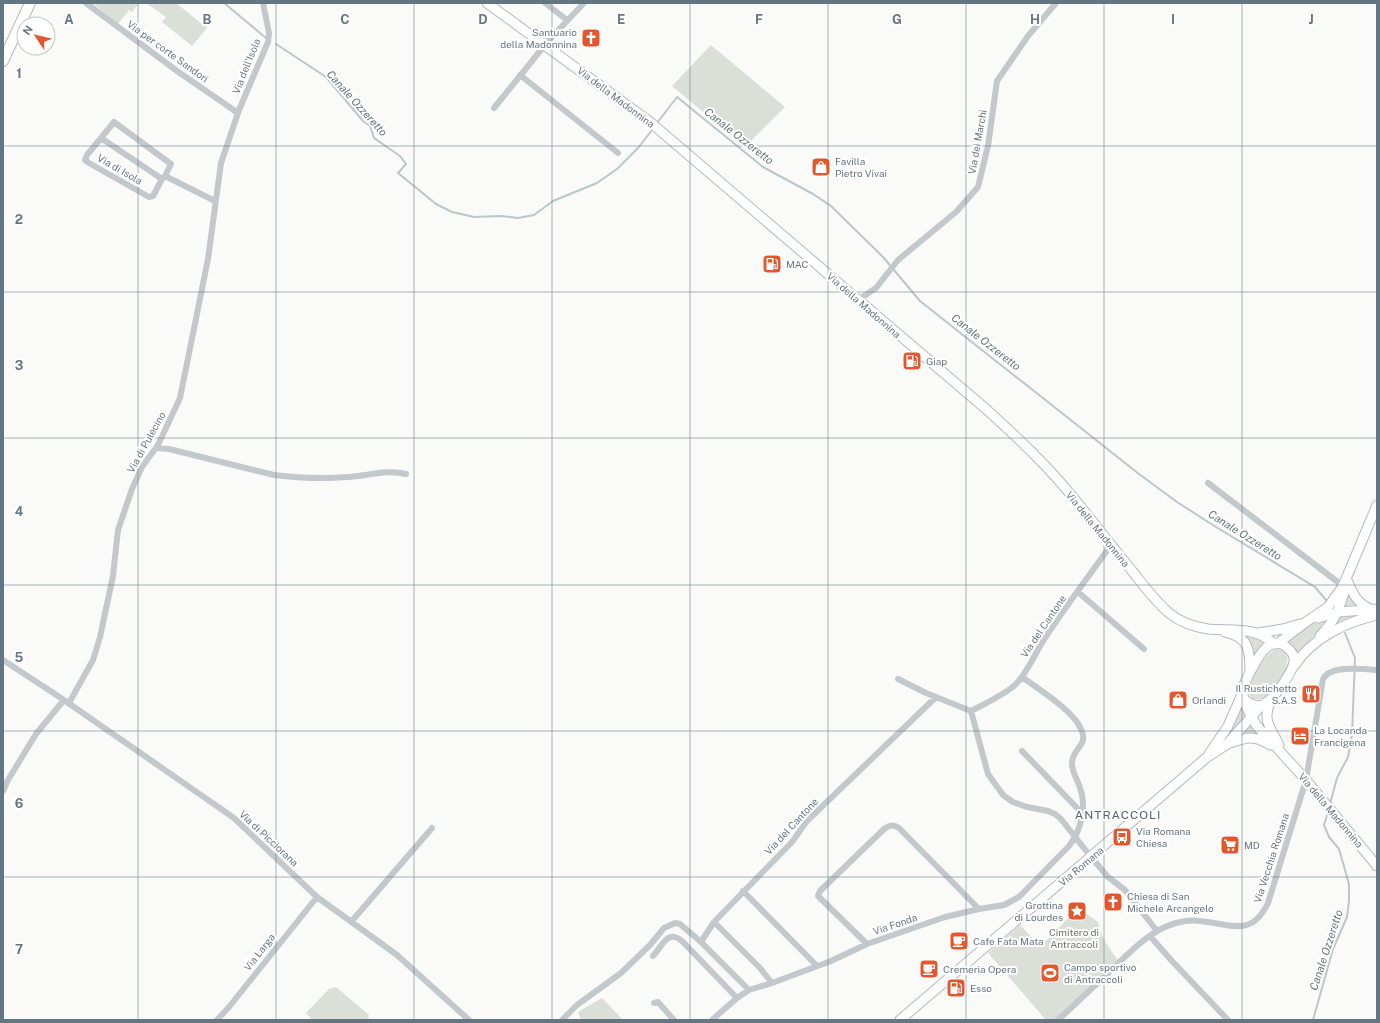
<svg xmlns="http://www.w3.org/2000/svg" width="1380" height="1023" font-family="'Public Sans',sans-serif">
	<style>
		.green { fill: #dadfd7 }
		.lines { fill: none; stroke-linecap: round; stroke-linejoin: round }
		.stream { stroke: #bbc7cb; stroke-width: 2 }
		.secondary-casing { stroke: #b3babf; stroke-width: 11 }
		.primary-casing { stroke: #b5babe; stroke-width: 12 }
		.street { stroke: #c3c8cc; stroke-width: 6 }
		.secondary { stroke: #fff; stroke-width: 9 }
		.primary { stroke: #fff; stroke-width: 10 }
		.grid { fill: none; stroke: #657683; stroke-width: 1; stroke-opacity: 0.55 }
		.labels { text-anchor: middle; stroke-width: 4; stroke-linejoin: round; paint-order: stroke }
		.poi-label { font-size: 10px; fill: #657683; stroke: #fff; text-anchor: start }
		.street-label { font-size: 10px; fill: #657683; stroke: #fff }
		.park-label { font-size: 10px; fill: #687a64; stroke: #fff }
		.water-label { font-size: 11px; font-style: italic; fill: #60757c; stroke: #fff }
		.quarter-label { font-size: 12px; letter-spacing: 1px; fill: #57646e; stroke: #fff }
		.grid-label { font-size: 13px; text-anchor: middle; font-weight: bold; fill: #657683; stroke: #fff; stroke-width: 4; stroke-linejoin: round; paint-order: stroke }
	</style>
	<rect width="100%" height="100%" fill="#fafaf8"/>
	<path class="green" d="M 93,3 L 139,3 L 132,12 L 129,10 L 118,24 Z
		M 146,3 L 176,3 L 207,28 L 192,46 L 162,22 L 166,17 Z
		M 711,45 L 785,107 L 745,147 L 672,86 Z
		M 1348,591 L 1359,605 L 1343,606 Z
		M 1369,612 L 1346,620 L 1332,628 L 1340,615 Z
		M 1329,618 L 1325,626 L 1297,653 L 1293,646 L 1284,640 L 1310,624 Z
		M 1241,634 L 1249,634 L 1268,642 L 1254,657 Z
		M 1276,649 C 1303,652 1275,692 1263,698 C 1260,700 1257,699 1253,699 C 1250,696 1249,695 1249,691 C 1248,680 1266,653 1276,649 Z
		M 1241,703 L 1247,717 C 1237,726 1229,737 1220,747 Z
		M 1250,722 L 1261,736 L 1239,736 Z
		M 1081,907 L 1084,912 L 1098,922 C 1101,937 1109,948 1118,960 L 1055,1020 L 1046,1020 L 988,953 L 1020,925 L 1040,946 C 1055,934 1066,918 1081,907 Z
		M 336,987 L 369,1015 L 368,1020 L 312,1020 L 306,1013 L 329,989 Z
		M 602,998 L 623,1020 L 581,1020 L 578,1012 Z"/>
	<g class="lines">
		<path class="stream" d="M 224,3 L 266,38
			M 276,44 L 326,77 L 363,121 L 370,126 L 374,138 L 400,156 L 406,164 L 398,173 L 436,204 L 452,212 L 474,217 L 501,216 L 518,218 L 534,215 L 553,201 L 597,183 L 617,169 L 638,148 L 652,130
			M 657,123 L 677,97 L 763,167 L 813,194 L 831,206 L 883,257 L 920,301 L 1139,474 L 1177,502 L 1216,527 L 1315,587 L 1326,600
			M 1330,804 L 1337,778 L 1348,757 L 1352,735 L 1355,658 L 1345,633
			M 1313,1020 L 1333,949 L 1347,917 L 1349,901 L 1349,884 L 1339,849 L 1329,837 L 1324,825 L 1328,812"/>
		<defs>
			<path id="secondary" d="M 487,3 L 650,122 L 986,409 C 1018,438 1049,467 1076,501 C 1095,524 1113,548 1133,572 C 1144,586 1155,601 1169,613 C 1180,622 1194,627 1208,629 C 1231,631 1256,626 1274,644
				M 1348,582 C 1353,595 1358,603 1370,609
				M 1318,618 L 1339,612 L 1377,609
				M 1225,632 C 1249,637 1250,650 1250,672
				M 1258,633 L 1283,629 L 1300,624
				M 1320,636 C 1337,618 1339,609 1346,586
				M 1277,644 L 1306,622 L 1328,607 L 1343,586 L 1377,505
				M 1294,666 C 1312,638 1346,622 1377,615
				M 1272,698 C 1261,720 1270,726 1279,745
				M 1245,700 C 1250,704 1256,707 1262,705 C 1273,701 1296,669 1294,658 C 1293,652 1287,647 1282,644 C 1266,638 1256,662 1250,672 C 1247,678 1242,686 1243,693 C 1243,702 1252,718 1257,726 L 1306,780 L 1377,866
				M 1227,744 C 1245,738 1253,734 1270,745
				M 1209,754 L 1228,726 L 1243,692
				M 900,1020 L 1206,758 L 1226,745 L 1262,705"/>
			<path id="primary" d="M 3,61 L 30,3"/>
		</defs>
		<use href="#secondary" class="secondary-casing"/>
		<use href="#primary" class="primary-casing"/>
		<path class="street" d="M 86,3 L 177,71 L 238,113
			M 545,3 L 567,20
			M 520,75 L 618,153
			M 494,108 L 549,40 L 584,3
			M 101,138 L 87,155 L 85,160 L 89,163 L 149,197 L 153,196 L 162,179
			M 165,176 L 162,179 L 101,138 L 114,122 L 171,164 L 165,176 L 215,201
			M 858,300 L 876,288 L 898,260 L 956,212 L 978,187 L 988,146 L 997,81 L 1028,36 L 1056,3
			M 156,448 L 169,449 L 274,475 C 298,478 324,479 348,477 C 367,476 387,469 406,474
			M 1208,483 L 1343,586
			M 1078,592 L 1144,649
			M 3,660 L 64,700 L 234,818 L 317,897 L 397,955 L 469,1020
			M 898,679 L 926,693 L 971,711 C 983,705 1006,693 1015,685 C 1027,674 1036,651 1045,638 C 1066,606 1089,576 1111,545
			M 69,703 L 93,660 L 100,637 L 113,576 L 118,530 L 132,489 L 142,467 L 158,445 L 180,398 L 208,259 L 221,163 L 239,110 L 268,42 L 269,33 L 263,3
			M 971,711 L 988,774 L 1003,795 L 1013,802 L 1027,807 L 1048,811 L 1055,814 L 1061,819 L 1091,857 L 1108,877 L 1125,890 L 1157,931
			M 1022,751 L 1082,813
			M 3,791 L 8,780 L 36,734 L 64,700
			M 743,891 L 817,966
			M 351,922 L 432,828
			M 714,922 L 760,968 L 772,983
			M 1150,936 L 1171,960 L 1228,1020
			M 701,942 L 714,922 L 792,842 L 807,821 L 936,697
			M 867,944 L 818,896 L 820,891 L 884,829 C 890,825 893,824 899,828 L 979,909
			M 653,956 C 663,945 668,928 683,942 L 737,998
			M 654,1003 L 658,1002 L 674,1020
			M 217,1020 L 229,1007 L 317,897
			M 562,1020 L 577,1005 L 621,973 L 650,945 L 664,928 L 675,923 L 680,924 L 701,942 L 749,990
			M 712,1020 L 737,998 L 749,990 L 772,983 L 831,961 L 867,944 L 945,917 L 979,909 L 1004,905 L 1019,897 L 1069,846 C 1081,831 1087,806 1080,788 C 1078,780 1071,771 1072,762 C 1073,748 1089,745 1081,729 C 1073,710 1038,689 1022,677
			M 1058,1020 C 1073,1006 1088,992 1103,978 C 1124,959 1148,930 1176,923 C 1184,921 1192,920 1200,921 C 1231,924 1251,938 1268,903 L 1306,780 L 1323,679 C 1330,665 1363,669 1377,670"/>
		<use href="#secondary" class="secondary"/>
		<use href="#primary" class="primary"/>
	</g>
	<path class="grid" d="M 138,3 L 138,1020M 276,3 L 276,1020M 414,3 L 414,1020M 552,3 L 552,1020M 690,3 L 690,1020M 828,3 L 828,1020M 966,3 L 966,1020M 1104,3 L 1104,1020M 1242,3 L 1242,1020M 3,146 L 1377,146M 3,292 L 1377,292M 3,438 L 1377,438M 3,585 L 1377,585M 3,731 L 1377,731M 3,877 L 1377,877"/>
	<defs>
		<symbol id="church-square" viewBox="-11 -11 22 22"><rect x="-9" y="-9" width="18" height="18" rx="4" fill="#e4572e" stroke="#fff"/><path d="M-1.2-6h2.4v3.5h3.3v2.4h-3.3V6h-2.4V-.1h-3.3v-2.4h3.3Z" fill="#fff"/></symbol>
		<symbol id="shop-square" viewBox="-11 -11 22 22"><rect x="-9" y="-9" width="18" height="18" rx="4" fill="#e4572e" stroke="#fff"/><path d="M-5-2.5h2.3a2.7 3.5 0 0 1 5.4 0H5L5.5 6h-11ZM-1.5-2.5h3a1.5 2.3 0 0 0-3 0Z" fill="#fff"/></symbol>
		<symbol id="fuel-square" viewBox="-11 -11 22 22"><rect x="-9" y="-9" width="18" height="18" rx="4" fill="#e4572e" stroke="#fff"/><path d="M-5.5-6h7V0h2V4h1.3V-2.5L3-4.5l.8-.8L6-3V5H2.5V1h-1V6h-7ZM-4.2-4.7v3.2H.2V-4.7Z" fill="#fff"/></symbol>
		<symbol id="restaurant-square" viewBox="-11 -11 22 22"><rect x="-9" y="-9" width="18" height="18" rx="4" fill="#e4572e" stroke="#fff"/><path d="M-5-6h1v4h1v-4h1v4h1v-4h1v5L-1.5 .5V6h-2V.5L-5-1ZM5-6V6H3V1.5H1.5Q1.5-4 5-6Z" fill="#fff"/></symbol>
		<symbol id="hotel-square" viewBox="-11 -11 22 22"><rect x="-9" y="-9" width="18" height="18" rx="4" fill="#e4572e" stroke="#fff"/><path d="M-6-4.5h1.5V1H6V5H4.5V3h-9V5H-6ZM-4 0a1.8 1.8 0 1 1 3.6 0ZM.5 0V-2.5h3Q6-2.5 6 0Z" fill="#fff"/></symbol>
		<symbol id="bus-square" viewBox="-11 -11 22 22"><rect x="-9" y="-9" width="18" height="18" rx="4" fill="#e4572e" stroke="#fff"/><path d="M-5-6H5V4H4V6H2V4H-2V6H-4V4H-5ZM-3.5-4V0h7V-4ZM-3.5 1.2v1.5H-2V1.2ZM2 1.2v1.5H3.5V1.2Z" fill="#fff"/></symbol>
		<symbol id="supermarket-square" viewBox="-11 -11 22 22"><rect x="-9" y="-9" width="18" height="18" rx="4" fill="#e4572e" stroke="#fff"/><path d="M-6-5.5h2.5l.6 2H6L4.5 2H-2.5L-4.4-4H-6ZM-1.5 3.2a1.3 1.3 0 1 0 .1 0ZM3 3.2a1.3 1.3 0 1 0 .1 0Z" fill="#fff"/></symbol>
		<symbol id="sight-square" viewBox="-11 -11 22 22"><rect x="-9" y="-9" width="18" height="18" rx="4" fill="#e4572e" stroke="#fff"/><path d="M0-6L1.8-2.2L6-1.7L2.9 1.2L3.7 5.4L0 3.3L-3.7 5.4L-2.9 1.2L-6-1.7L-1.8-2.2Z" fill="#fff"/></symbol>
		<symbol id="cafe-square" viewBox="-11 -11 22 22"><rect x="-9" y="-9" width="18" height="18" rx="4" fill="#e4572e" stroke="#fff"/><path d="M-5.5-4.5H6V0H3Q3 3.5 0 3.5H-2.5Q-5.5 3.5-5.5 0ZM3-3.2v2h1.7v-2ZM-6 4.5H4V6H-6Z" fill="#fff"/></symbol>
		<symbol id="stadium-square" viewBox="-11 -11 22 22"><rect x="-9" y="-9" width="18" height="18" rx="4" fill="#e4572e" stroke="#fff"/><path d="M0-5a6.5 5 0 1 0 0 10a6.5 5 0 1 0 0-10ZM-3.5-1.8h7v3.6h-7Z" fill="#fff"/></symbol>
	</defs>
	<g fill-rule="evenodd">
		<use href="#church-square" x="580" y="27" width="22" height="22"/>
		<use href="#shop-square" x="810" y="156" width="22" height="22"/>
		<use href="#fuel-square" x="761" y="253" width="22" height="22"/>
		<use href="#fuel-square" x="901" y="350" width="22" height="22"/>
		<use href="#restaurant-square" x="1300" y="683" width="22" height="22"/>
		<use href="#shop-square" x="1167" y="689" width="22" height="22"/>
		<use href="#hotel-square" x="1289" y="725" width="22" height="22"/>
		<use href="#bus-square" x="1111" y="826" width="22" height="22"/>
		<use href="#supermarket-square" x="1219" y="834" width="22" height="22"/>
		<use href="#church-square" x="1102" y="891" width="22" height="22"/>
		<use href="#sight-square" x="1066" y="900" width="22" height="22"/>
		<use href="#cafe-square" x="948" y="930" width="22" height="22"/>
		<use href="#cafe-square" x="918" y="958" width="22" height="22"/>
		<use href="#stadium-square" x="1039" y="962" width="22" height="22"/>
		<use href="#fuel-square" x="945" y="977" width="22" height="22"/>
	</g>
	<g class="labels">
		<g class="poi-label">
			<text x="577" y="36" text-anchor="end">Santuario<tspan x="577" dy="12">della Madonnina</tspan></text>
			<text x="835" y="165">Favilla<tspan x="835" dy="12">Pietro Vivai</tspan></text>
			<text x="786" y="268">MAC</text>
			<text x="926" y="365">Giap</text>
			<text x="1297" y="692" text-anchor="end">Il Rustichetto<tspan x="1297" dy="12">S.A.S</tspan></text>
			<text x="1192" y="704">Orlandi</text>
			<text x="1314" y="734">La Locanda<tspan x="1314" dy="12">Francigena</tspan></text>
			<text x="1136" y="835">Via Romana<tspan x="1136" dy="12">Chiesa</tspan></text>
			<text x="1244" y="849">MD</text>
			<text x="1127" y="900">Chiesa di San<tspan x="1127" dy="12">Michele Arcangelo</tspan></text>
			<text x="1063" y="909" text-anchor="end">Grottina<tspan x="1063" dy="12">di Lourdes</tspan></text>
			<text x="973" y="945">Cafe Fata Mata</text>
			<text x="1064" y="971">Campo sportivo<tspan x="1064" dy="12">di Antraccoli</tspan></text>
			<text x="943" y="973">Cremeria Opera</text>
			<text x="970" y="992">Esso</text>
		</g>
		<g class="street-label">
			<text transform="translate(168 51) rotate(36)" y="4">Via per corte Sandori</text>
			<text transform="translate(246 66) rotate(-68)" y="4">Via dell'Isola</text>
			<text transform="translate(616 97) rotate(37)" y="4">Via della Madonnina</text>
			<text transform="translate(977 142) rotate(-80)" y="4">Via dei Marchi</text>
			<text transform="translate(120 169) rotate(30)" y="4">Via di Isola</text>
			<text transform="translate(864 305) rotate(41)" y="4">Via della Madonnina</text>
			<text transform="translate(146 442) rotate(-61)" y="4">Via di Pulecino</text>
			<text transform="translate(1098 529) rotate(51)" y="4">Via della Madonnina</text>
			<text transform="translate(1043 626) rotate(-56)" y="4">Via del Cantone</text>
			<text transform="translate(1331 810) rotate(50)" y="4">Via della Madonnina</text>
			<text transform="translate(791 826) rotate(-47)" y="4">Via del Cantone</text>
			<text transform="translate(269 838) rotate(43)" y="4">Via di Picciorana</text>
			<text transform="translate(1271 858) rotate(-72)" y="4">Via Vecchia Romana</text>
			<text transform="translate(1081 866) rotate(-40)" y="4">Via Romana</text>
			<text transform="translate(895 924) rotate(-19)" y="4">Via Fonda</text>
			<text transform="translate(259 952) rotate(-52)" y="4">Via Larga</text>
		</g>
		<g class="park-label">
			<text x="1074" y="936">Cimitero di<tspan x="1074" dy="12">Antraccoli</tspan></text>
		</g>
		<g class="water-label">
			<text transform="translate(357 103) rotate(48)" y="4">Canale Ozzeretto</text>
			<text transform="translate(739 136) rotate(38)" y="4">Canale Ozzeretto</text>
			<text transform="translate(986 342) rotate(38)" y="4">Canale Ozzeretto</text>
			<text transform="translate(1245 535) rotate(32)" y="4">Canale Ozzeretto</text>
			<text transform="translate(1326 950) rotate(-72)" y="4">Canale Ozzeretto</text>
		</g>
		<g class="quarter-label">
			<text x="1118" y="819">ANTRACCOLI</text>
		</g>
	</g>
	<g class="grid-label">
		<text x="69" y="24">A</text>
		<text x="207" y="24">B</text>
		<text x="345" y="24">C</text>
		<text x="483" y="24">D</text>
		<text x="621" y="24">E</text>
		<text x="759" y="24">F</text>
		<text x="897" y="24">G</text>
		<text x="1035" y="24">H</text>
		<text x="1173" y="24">I</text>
		<text x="1311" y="24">J</text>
		<text x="19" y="78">1</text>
		<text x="19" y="224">2</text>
		<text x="19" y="370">3</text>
		<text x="19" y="516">4</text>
		<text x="19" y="662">5</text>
		<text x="19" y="808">6</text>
		<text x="19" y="954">7</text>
	</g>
	<rect width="1380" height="1023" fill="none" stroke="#657683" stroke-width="8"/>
	<g transform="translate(36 36) rotate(305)"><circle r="19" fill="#ffffff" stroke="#c1c8cd"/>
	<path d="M0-3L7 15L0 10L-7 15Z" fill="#e4572e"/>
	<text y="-6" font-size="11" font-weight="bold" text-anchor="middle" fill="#657683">N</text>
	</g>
</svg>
